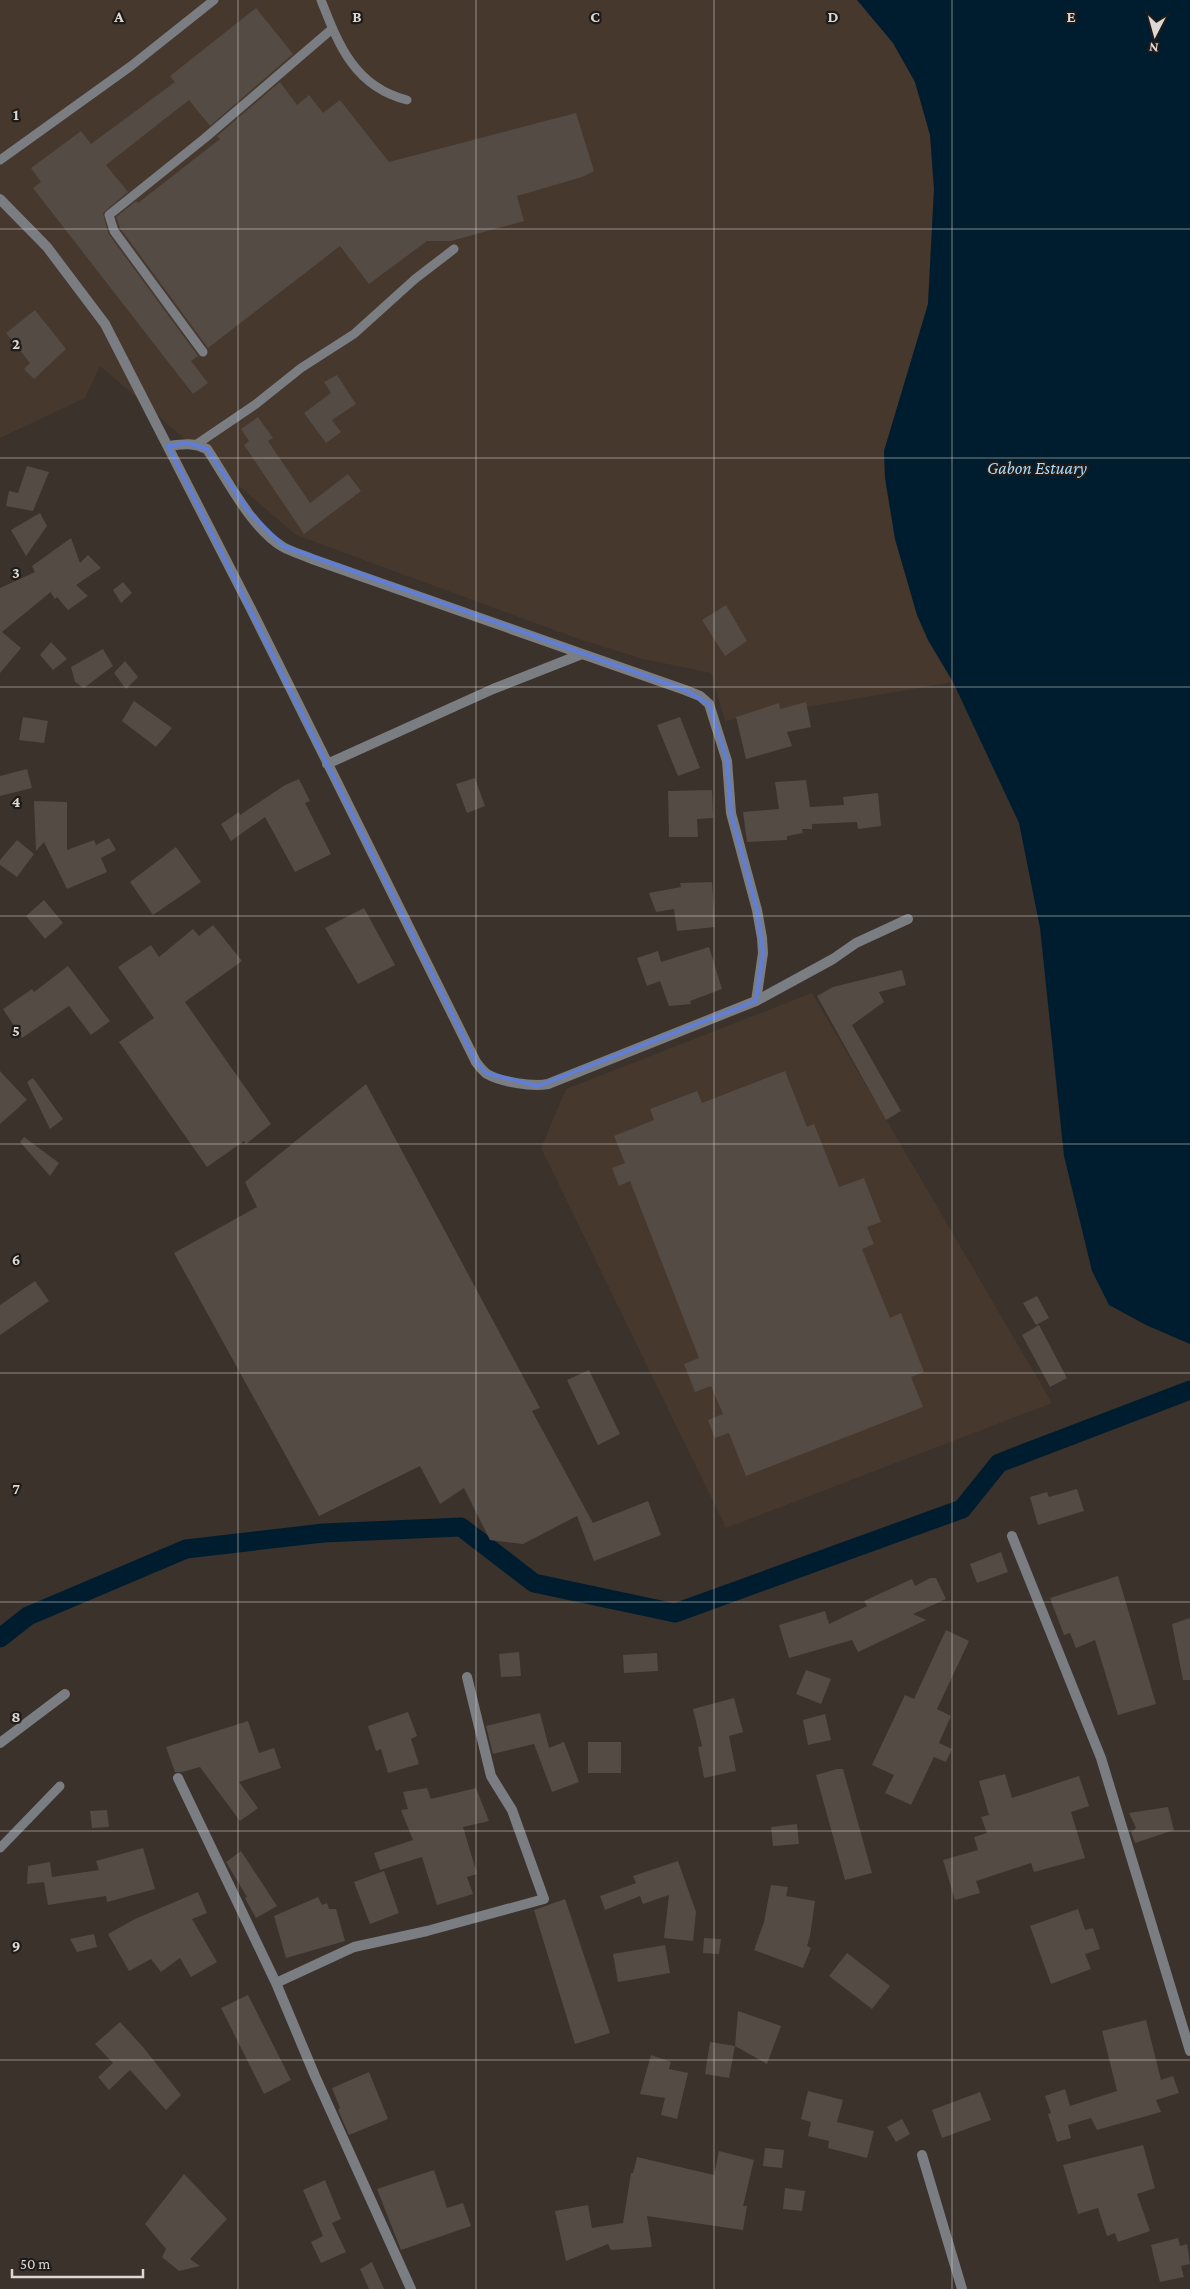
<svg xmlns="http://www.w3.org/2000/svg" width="1190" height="2289" font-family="'Crimson Pro',serif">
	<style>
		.built { fill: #46382d }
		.water { fill: #001d2f }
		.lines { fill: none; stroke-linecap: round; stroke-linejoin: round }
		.canal { stroke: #001d2f; stroke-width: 19 }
		.building { fill: #544b44 }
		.service { stroke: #7a7e82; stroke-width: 9 }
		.minor { stroke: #7a7e82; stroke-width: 10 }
		.marked { fill: none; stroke: #607ed6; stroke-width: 4; stroke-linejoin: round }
		.grid { fill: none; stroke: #ddd8d3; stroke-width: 1; stroke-opacity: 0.55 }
		.labels { text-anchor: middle; stroke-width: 4.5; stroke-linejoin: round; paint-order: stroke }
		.water-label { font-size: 18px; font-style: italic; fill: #a9dcfd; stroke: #1f1b18 }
		.grid-label { font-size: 16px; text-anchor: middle; font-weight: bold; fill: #ddd8d3; stroke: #1f1b18; stroke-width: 4.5; stroke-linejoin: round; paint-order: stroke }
	</style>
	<rect width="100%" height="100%" fill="#3b322c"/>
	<path class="built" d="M 0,0 L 857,0 L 893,43 L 915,82 L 930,135 L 934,189 L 928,304 L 884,451 L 885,478 L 895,539 L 917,615 L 928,640 L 953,682 L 725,721 L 711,673 L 643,659 L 576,638 L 296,535 L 100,366 L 85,398 L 0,438 Z
		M 812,993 L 1052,1403 L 726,1528 L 541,1148 L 566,1089 Z"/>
	<path class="water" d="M 857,0 L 1190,0 L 1190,1344 L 1146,1325 L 1109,1305 L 1092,1271 L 1064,1156 L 1040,928 L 1019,823 L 953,682 L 928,640 L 917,615 L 895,539 L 885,478 L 884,451 L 928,304 L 934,189 L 930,135 L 915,82 L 893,43 Z"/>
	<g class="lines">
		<path class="canal" d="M 0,1638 L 28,1616 L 186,1549 L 323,1533 L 461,1527 L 534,1583 L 675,1613 L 962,1509 L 999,1463 L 1190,1390"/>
	</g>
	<path class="building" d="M 256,8 L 293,54 L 210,126 L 189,100 L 106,165 L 128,192 L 103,213 L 108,233 L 198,356 L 191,361 L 208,383 L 193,394 L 33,188 L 41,182 L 31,168 L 81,131 L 91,144 L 175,82 L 170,76 Z
		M 280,82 L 297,105 L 309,95 L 323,113 L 340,100 L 389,162 L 576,113 L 594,171 L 582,177 L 517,196 L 524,221 L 451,241 L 427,241 L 369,284 L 340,246 L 208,348 L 120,228 L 116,217 L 136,201 L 138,203 L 220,139 L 217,136 Z
		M 35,310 L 66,349 L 34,379 L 24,369 L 30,363 L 6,333 Z
		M 337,375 L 356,404 L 332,420 L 341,432 L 326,443 L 304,413 L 331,393 L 324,382 Z
		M 258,417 L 273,438 L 268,441 L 310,503 L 348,474 L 361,491 L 304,534 L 244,445 L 249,441 L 241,429 Z
		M 27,466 L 49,472 L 33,511 L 6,506 L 9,491 L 18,493 Z
		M 40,513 L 47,526 L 26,556 L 11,530 Z
		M 71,538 L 80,563 L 88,555 L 101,568 L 76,585 L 88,596 L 68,610 L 57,597 L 55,599 L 51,593 L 52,591 L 2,632 L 21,648 L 0,673 L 0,588 L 35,572 L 32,566 Z
		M 123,582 L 132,593 L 121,603 L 113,590 Z
		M 726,605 L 747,641 L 725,656 L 702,620 Z
		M 51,642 L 67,659 L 53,670 L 40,655 Z
		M 103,649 L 113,666 L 84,688 L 75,682 L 71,667 Z
		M 125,661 L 138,677 L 126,689 L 114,673 Z
		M 134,701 L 172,728 L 156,747 L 122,721 Z
		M 806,702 L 811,727 L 787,732 L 792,746 L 746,759 L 736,717 L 779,703 L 780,709 Z
		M 23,717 L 48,721 L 44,743 L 19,740 Z
		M 680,717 L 700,768 L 678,776 L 657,725 Z
		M 27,769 L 32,788 L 0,796 L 0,776 Z
		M 475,778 L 485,806 L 467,813 L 456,784 Z
		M 299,779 L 310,801 L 305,803 L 331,854 L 295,872 L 265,817 L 231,841 L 221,824 L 239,812 L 240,815 L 285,785 Z
		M 806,780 L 810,807 L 844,805 L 843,797 L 878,793 L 881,826 L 858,829 L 857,822 L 812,824 L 812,829 L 802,829 L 803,833 L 787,836 L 787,840 L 747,842 L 743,812 L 779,809 L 775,782 Z
		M 712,790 L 713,818 L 697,819 L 698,837 L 669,837 L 668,791 Z
		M 34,801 L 67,802 L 67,850 L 94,840 L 96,845 L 109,838 L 116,850 L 101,858 L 107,872 L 67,889 L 44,842 L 36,851 Z
		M 17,840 L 34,854 L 17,877 L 0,865 L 0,860 Z
		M 176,847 L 201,882 L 153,915 L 130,882 Z
		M 712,882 L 715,927 L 677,931 L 674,909 L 656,912 L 649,893 L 681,887 L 680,883 Z
		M 44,900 L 63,923 L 45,939 L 26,916 Z
		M 364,908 L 395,965 L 358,984 L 325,928 Z
		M 213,925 L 242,961 L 185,1002 L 271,1124 L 246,1144 L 244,1141 L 207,1167 L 119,1042 L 154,1018 L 118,967 L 151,945 L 159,957 L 193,929 L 199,936 Z
		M 709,947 L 722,989 L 690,1001 L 691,1004 L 669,1006 L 660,981 L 647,986 L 637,958 L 658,951 L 661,962 Z
		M 68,966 L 110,1021 L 91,1035 L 69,1006 L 22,1038 L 3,1009 L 32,989 L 34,992 Z
		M 902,970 L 906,985 L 879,992 L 884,1002 L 852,1025 L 901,1111 L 886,1120 L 817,996 L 833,987 Z
		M 0,1071 L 27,1100 L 0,1124 Z
		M 785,1071 L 807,1127 L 814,1124 L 839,1187 L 864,1178 L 881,1222 L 867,1227 L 874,1244 L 862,1249 L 890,1318 L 901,1313 L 924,1372 L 911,1377 L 923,1407 L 746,1476 L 729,1433 L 715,1438 L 708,1420 L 723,1414 L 711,1386 L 695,1392 L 684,1364 L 699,1358 L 630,1181 L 619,1186 L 612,1168 L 625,1163 L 614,1136 L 654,1120 L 650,1109 L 697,1091 L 702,1103 Z
		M 33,1078 L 63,1119 L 50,1129 L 27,1082 Z
		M 366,1084 L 540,1408 L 532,1411 L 593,1523 L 648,1501 L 661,1535 L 594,1561 L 577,1516 L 523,1544 L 490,1540 L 464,1488 L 440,1504 L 420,1466 L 319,1516 L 174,1253 L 257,1207 L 245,1182 Z
		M 24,1137 L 59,1163 L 50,1176 L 20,1142 Z
		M 35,1281 L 49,1301 L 0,1335 L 0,1305 Z
		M 1037,1296 L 1049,1318 L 1036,1325 L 1023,1303 Z
		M 1039,1325 L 1067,1378 L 1050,1387 L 1022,1335 Z
		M 589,1370 L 620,1434 L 598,1445 L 567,1380 Z
		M 1077,1489 L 1084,1511 L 1038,1525 L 1030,1497 L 1047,1492 L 1049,1497 Z
		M 1001,1552 L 1008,1572 L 977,1583 L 970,1564 Z
		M 1118,1576 L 1156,1704 L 1118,1715 L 1095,1640 L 1076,1648 L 1070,1633 L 1064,1635 L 1050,1598 Z
		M 930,1578 L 936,1578 L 946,1599 L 913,1614 L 926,1620 L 858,1652 L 852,1640 L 789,1658 L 779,1625 L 825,1611 L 829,1624 L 867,1606 L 864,1601 L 912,1579 L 915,1586 Z
		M 1190,1618 L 1190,1680 L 1183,1680 L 1172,1624 Z
		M 946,1630 L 969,1641 L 937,1709 L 951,1716 L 939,1743 L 952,1749 L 946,1762 L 934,1757 L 911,1805 L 885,1793 L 894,1775 L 872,1765 L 905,1695 L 914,1699 Z
		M 519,1652 L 521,1676 L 501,1677 L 499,1654 Z
		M 657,1653 L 658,1671 L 624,1673 L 623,1655 Z
		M 806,1670 L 831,1679 L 821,1704 L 796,1694 Z
		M 734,1698 L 743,1732 L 729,1736 L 736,1771 L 704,1778 L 698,1747 L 702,1746 L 693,1709 Z
		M 408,1712 L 417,1736 L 411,1739 L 419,1764 L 388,1773 L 381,1749 L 376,1751 L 368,1726 Z
		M 540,1713 L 549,1748 L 564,1742 L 579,1782 L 552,1792 L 534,1744 L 493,1754 L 486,1726 Z
		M 825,1714 L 831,1740 L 808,1745 L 803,1720 Z
		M 248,1721 L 259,1753 L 274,1748 L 281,1768 L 239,1782 L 258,1808 L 240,1821 L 200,1767 L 182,1772 L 175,1772 L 166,1747 Z
		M 588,1742 L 621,1742 L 621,1773 L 588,1773 Z
		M 837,1769 L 843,1769 L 872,1873 L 845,1880 L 816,1775 Z
		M 1005,1774 L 1012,1798 L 1079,1776 L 1089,1806 L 1071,1812 L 1085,1858 L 1034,1872 L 1031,1863 L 976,1881 L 980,1893 L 955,1900 L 943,1860 L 978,1850 L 974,1837 L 987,1833 L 981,1817 L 989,1815 L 979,1781 Z
		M 427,1788 L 431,1799 L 476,1788 L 489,1821 L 463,1827 L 477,1874 L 467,1877 L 473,1894 L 437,1905 L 422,1857 L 380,1870 L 374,1853 L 413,1840 L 401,1810 L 408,1809 L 403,1792 Z
		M 1168,1807 L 1174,1830 L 1135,1843 L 1131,1832 L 1136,1828 L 1129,1813 Z
		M 107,1810 L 109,1827 L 92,1828 L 90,1811 Z
		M 797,1824 L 799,1844 L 773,1846 L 771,1827 Z
		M 143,1848 L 155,1889 L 107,1902 L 106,1896 L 48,1905 L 44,1882 L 27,1884 L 28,1866 L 50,1862 L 52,1877 L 99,1870 L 96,1861 Z
		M 241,1851 L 277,1906 L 256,1918 L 245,1898 L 247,1897 L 226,1862 Z
		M 678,1861 L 696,1912 L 693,1941 L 664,1938 L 669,1895 L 643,1904 L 640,1896 L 605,1910 L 600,1896 L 636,1883 L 633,1876 Z
		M 384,1871 L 399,1913 L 370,1924 L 354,1882 Z
		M 771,1885 L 788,1887 L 786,1896 L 815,1901 L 810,1936 L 807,1946 L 811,1948 L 803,1968 L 754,1950 L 764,1922 Z
		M 198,1892 L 207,1913 L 192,1919 L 217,1962 L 191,1977 L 180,1958 L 161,1972 L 151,1959 L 129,1971 L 108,1934 L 135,1919 Z
		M 318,1897 L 322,1905 L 327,1903 L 329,1909 L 336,1909 L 345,1941 L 286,1958 L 274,1916 Z
		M 565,1899 L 610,2033 L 575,2044 L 534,1910 Z
		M 1078,1909 L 1085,1930 L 1093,1928 L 1100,1949 L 1085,1954 L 1091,1969 L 1051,1984 L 1030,1926 Z
		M 94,1934 L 97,1947 L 77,1952 L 70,1939 Z
		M 704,1938 L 721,1939 L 719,1954 L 703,1953 Z
		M 665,1945 L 670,1973 L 618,1982 L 613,1954 Z
		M 847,1953 L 890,1986 L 872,2009 L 829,1976 Z
		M 248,1995 L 291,2080 L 264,2094 L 221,2008 Z
		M 738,2011 L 781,2026 L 767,2064 L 735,2046 Z
		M 1146,2020 L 1161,2080 L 1173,2076 L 1179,2093 L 1156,2100 L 1161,2112 L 1097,2130 L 1091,2118 L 1068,2125 L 1071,2138 L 1057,2142 L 1048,2114 L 1051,2113 L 1045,2096 L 1065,2089 L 1070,2106 L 1117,2091 L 1102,2031 Z
		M 120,2022 L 143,2047 L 181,2095 L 166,2110 L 130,2070 L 109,2090 L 98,2077 L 113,2063 L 95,2044 Z
		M 710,2042 L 735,2046 L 729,2078 L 705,2074 Z
		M 651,2055 L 671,2062 L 669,2069 L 688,2073 L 677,2119 L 661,2115 L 665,2098 L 640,2094 Z
		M 369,2072 L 388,2119 L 349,2135 L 338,2110 L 340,2108 L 332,2088 Z
		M 808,2091 L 843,2100 L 837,2122 L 874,2131 L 867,2158 L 828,2148 L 829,2141 L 808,2136 L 811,2122 L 801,2119 Z
		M 980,2092 L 991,2120 L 942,2138 L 932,2110 Z
		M 902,2119 L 910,2134 L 896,2142 L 887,2127 Z
		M 1143,2145 L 1155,2188 L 1137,2194 L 1150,2231 L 1118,2242 L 1115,2233 L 1107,2236 L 1098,2208 L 1078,2214 L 1063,2165 Z
		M 765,2148 L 784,2150 L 782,2168 L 763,2166 Z
		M 719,2151 L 754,2160 L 743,2206 L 747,2206 L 743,2230 L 647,2216 L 652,2247 L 611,2250 L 608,2244 L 566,2261 L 555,2211 L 588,2205 L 592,2228 L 623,2223 L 631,2173 L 633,2173 L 637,2157 L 714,2175 Z
		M 434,2170 L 447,2208 L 463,2203 L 471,2226 L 401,2250 L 377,2189 Z
		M 184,2174 L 227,2219 L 190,2259 L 200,2266 L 179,2271 L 162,2257 L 166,2249 L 145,2224 Z
		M 325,2180 L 341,2219 L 332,2223 L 346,2252 L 321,2263 L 311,2242 L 323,2236 L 303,2190 Z
		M 785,2188 L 805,2191 L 802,2211 L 783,2209 Z
		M 1178,2238 L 1180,2246 L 1187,2244 L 1190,2264 L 1181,2266 L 1184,2277 L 1160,2282 L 1151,2245 Z
		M 372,2262 L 384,2289 L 369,2289 L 360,2269 Z"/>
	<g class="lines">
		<path class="service" d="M 321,0 C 339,46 355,87 407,100
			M 0,160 L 131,66 L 214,0
			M 203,352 L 114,231 L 109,215 L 205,138 L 332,29
			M 197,444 L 256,404 L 301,368 L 354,334 L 415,279 L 454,249
			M 0,1848 L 60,1786"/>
		<path class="minor" d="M 0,199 L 47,247 L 105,324 L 251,609 L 476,1062 C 479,1066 483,1071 487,1074 C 501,1082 532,1087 548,1084 L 756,1001 L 833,959 L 856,943 L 908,919
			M 168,446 C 183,444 193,442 207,449 C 227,479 251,528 283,547 C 292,552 303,555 312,559 L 685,690 L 700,696 L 709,704 L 727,761 L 731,813 L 757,910 L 762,938 L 763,953 L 756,1001
			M 327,764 L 493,689 L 582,654
			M 1012,1536 L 1101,1758 L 1190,2051
			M 0,1743 L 65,1694
			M 178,1778 L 276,1983
			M 922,2155 L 962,2289
			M 411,2289 L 315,2076 L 276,1983 L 354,1947 L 427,1931 L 544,1899 L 512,1810 L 491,1776 L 467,1677"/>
	</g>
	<path class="marked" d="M 188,443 L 207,449 L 249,512 L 283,546 L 685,690 L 709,704 L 727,761 L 731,813 L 757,910 L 763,953 L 756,1001 L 538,1086 L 486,1073 L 476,1062 L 168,446 Z"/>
	<path class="grid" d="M 238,0 L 238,2289M 476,0 L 476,2289M 714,0 L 714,2289M 952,0 L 952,2289M 0,229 L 1190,229M 0,458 L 1190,458M 0,687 L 1190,687M 0,916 L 1190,916M 0,1144 L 1190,1144M 0,1373 L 1190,1373M 0,1602 L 1190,1602M 0,1831 L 1190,1831M 0,2060 L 1190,2060"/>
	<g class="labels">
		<g class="water-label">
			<text x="1037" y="474">Gabon Estuary</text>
		</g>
	</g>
	<g class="grid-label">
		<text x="119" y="22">A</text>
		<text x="357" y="22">B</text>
		<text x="595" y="22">C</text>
		<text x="833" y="22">D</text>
		<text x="1071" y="22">E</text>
		<text x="16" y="120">1</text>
		<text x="16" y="349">2</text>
		<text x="16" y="578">3</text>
		<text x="16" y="807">4</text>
		<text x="16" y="1036">5</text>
		<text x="16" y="1265">6</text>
		<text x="16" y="1494">7</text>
		<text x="16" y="1722">8</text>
		<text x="16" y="1951">9</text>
	</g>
	<g transform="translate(1155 35) rotate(186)" stroke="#1f1b18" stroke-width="4" paint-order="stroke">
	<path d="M0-4L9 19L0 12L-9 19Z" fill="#ddd8d3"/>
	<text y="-8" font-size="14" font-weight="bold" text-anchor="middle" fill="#ddd8d3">N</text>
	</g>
	<path d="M12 2269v8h131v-8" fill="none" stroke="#ddd8d3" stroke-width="2.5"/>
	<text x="20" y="2269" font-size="15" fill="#ddd8d3" stroke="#1f1b18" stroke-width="4" paint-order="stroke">50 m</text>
</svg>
